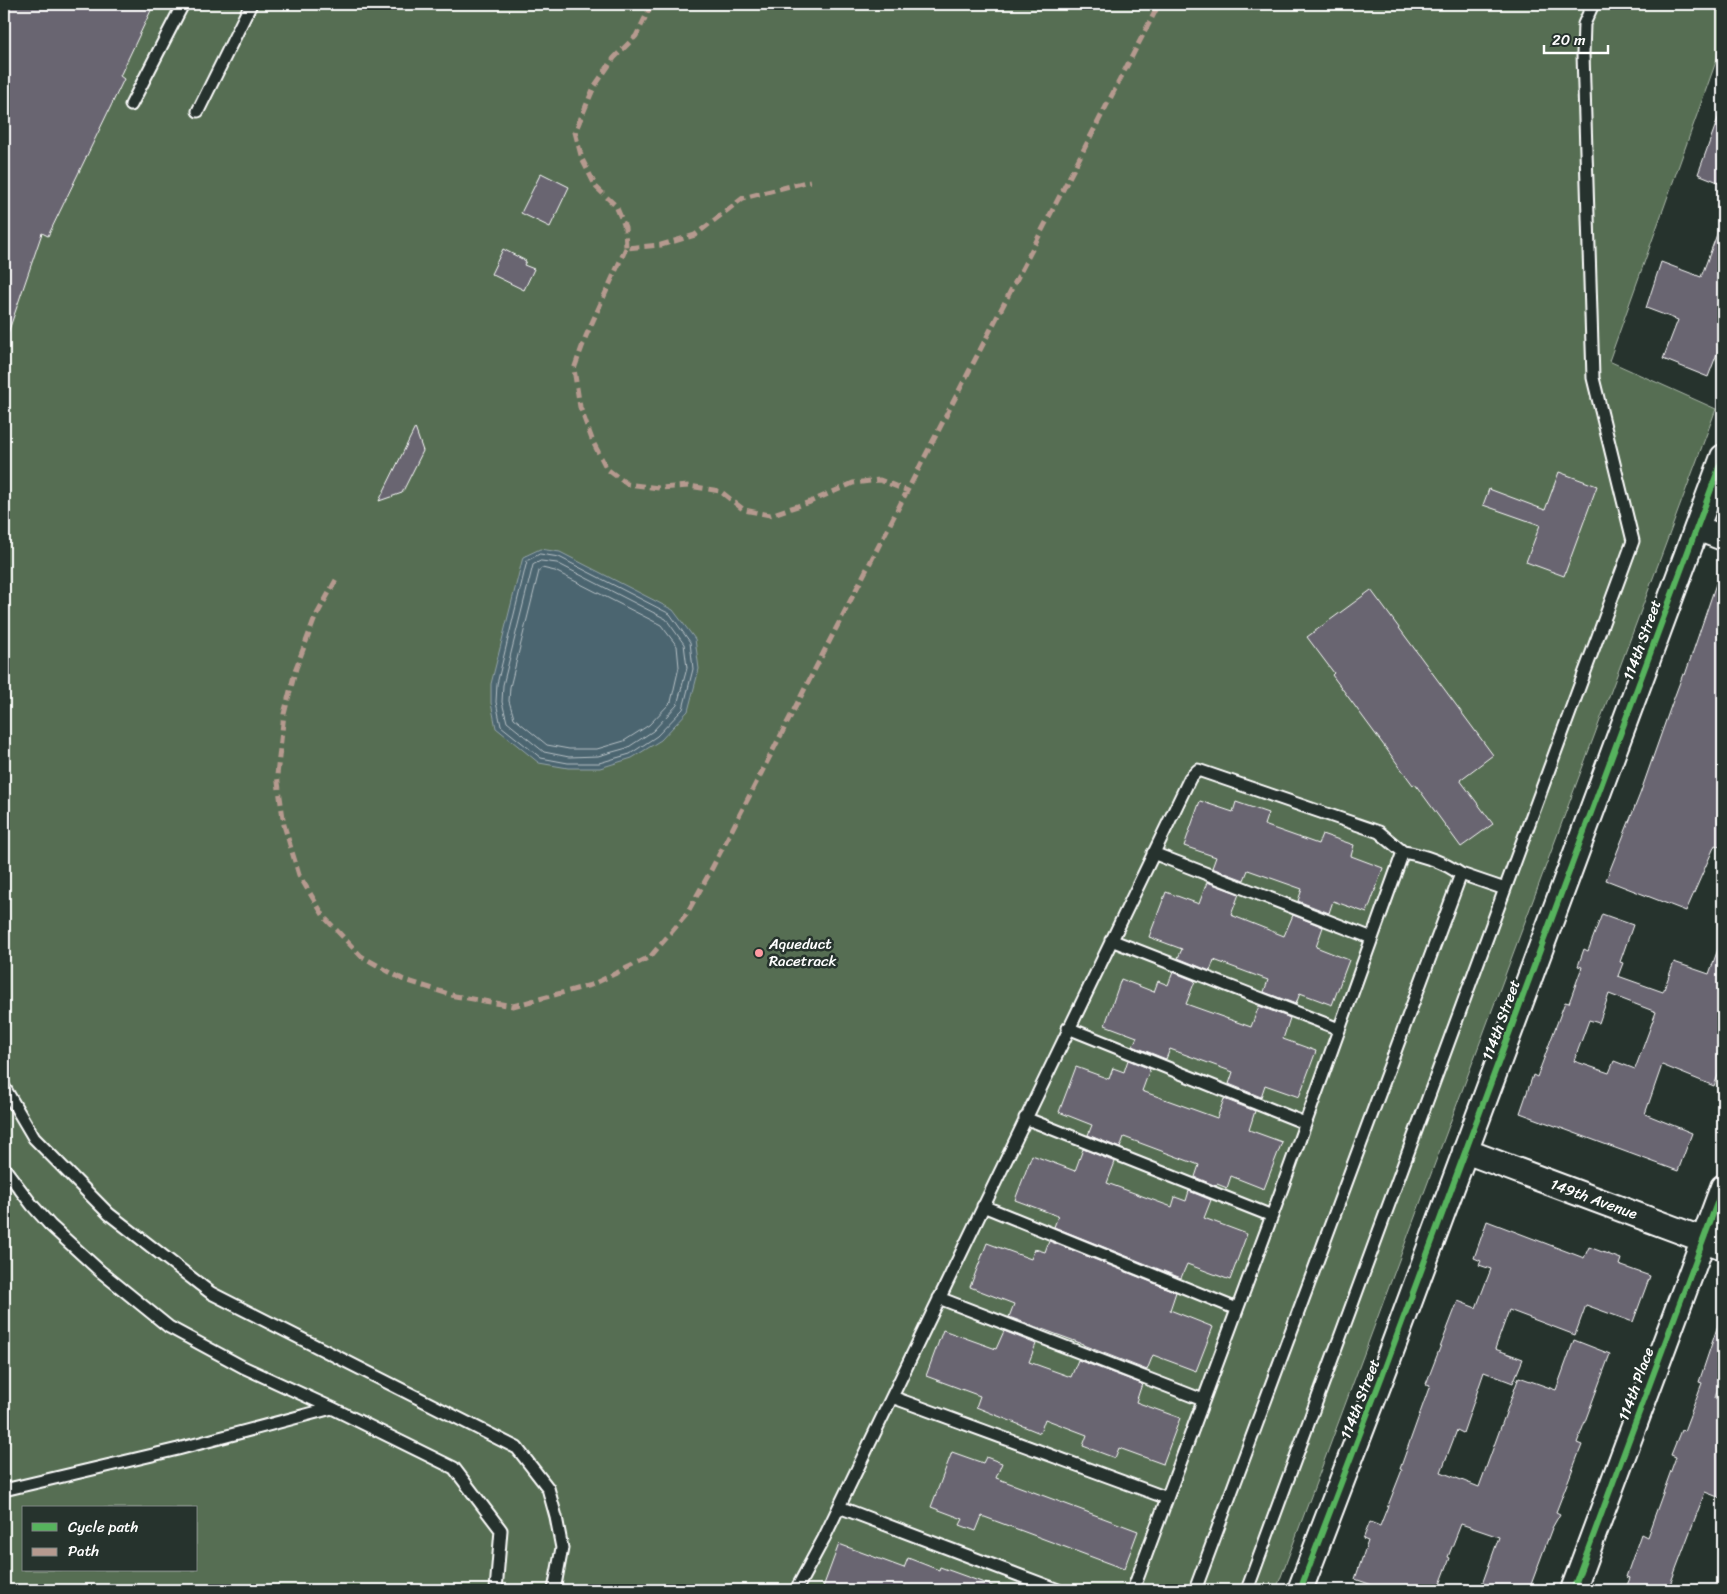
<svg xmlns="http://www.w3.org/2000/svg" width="1727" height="1594" font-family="Sriracha,sans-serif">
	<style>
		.green { fill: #566e53; stroke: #aab6a9; fill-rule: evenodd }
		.water { fill: #4b6570; stroke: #93a3a9 }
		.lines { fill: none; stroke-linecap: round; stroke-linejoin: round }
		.shore { stroke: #b7c1c6; stroke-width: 1 }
		.building { fill: #696571; stroke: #fff; fill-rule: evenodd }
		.lane-casing { stroke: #fff; stroke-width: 15 }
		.street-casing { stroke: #fff; stroke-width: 28 }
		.lane { stroke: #26332d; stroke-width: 11 }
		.street { stroke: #26332d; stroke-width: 24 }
		.quiet { stroke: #b69a8f; stroke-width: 5; stroke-dasharray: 10 5; stroke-linecap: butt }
		.cycleway-casing { stroke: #26332d; stroke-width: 9 }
		.cycleway { stroke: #56b35d; stroke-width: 6 }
		.poi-dot { fill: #ff9aa2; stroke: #26332d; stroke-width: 2 }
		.labels { text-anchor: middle; stroke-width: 5; stroke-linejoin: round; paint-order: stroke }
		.street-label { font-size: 15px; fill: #fff; stroke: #26332d }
		.poi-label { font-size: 15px; fill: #fff; stroke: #26332d; text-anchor: start }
	</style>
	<rect width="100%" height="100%" fill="#26332d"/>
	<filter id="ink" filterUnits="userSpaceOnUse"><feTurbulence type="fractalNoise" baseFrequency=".02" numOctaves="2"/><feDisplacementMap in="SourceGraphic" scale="10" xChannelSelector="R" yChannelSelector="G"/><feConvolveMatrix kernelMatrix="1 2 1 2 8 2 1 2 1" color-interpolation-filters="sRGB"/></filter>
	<g filter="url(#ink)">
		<path class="green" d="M 4,4 L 1723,4 L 1723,42 L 1609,361 L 1716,409 L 1276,1590 L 4,1590 ZM 24,1508 L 196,1508 L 196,1570 L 24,1570 Z"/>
		<path class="water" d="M 540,549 L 560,552 L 673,610 L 695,639 L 699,669 L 688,711 L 661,740 L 632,758 L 600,768 L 568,768 L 539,763 L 496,728 L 491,703 L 491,684 L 523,557 Z"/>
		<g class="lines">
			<path class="shore" d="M 540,554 L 559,557 L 670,614 L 690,642 L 693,669 L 683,709 L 657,736 L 630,754 L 599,763 L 568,763 L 541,758 L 501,726 L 496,702 L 497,684 L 527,561 Z
				M 541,561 L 557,563 L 666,619 L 684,644 L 687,668 L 677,705 L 653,731 L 627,748 L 598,756 L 569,757 L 544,752 L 507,722 L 502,702 L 503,685 L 533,565 Z
				M 542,568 L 555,571 L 661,625 L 677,646 L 679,667 L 671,702 L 649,725 L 624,741 L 597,749 L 569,749 L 547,745 L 514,718 L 509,701 L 510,687 L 539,571 Z"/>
		</g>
		<path class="building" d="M 4,4 L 154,4 L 120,76 L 124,79 L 48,236 L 42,233 L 7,336 L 4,336 Z
			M 1721,110 L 1723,110 L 1723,184 L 1698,174 Z
			M 541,173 L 569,187 L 550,227 L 521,213 Z
			M 1722,221 L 1723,221 L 1723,338 L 1708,377 L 1663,359 L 1678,320 L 1646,308 L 1661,262 L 1701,277 Z
			M 503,249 L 526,261 L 524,265 L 534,269 L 524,290 L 491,274 Z
			M 415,428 L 423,451 L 402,493 L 379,501 Z
			M 1559,472 L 1597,486 L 1564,576 L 1526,562 L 1540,525 L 1483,505 L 1489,489 L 1545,510 Z
			M 1721,569 L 1723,570 L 1723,848 L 1715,845 L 1686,911 L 1606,880 L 1640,794 L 1671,706 L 1683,674 L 1685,675 Z
			M 1371,590 L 1493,755 L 1460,780 L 1493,824 L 1461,847 L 1415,784 L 1413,785 L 1332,675 L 1334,673 L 1307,637 Z
			M 1200,801 L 1233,812 L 1236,802 L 1268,813 L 1264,825 L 1318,844 L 1322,834 L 1354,845 L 1351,856 L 1383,868 L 1367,913 L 1333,901 L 1329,913 L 1298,901 L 1302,889 L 1248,870 L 1244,880 L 1212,868 L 1216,857 L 1184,846 Z
			M 1207,882 L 1239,894 L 1231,915 L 1284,936 L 1293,915 L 1323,927 L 1316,947 L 1349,960 L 1332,1005 L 1300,993 L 1296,1004 L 1264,992 L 1268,980 L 1214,960 L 1210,971 L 1178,958 L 1182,949 L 1149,937 L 1166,892 L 1199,904 Z
			M 1602,914 L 1633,925 L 1620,962 L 1623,963 L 1618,976 L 1663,992 L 1674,962 L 1709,974 L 1721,941 L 1723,941 L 1723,1062 L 1714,1086 L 1662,1065 L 1645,1114 L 1692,1133 L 1678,1171 L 1520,1113 L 1533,1075 L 1537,1077 L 1565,1002 L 1569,1003 L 1582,967 L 1578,966 L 1584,949 L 1588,951 ZM 1609,994 L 1656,1012 L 1635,1069 L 1614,1061 L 1609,1073 L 1574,1061 L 1589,1020 L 1599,1023 Z
			M 1173,972 L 1195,981 L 1186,1004 L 1251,1027 L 1259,1006 L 1290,1018 L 1283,1039 L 1316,1051 L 1299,1097 L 1265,1085 L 1261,1097 L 1229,1084 L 1233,1072 L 1170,1049 L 1166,1059 L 1133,1046 L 1137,1037 L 1105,1025 L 1121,979 L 1154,992 L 1158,981 L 1168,985 Z
			M 1128,1060 L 1150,1069 L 1142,1091 L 1217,1118 L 1224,1099 L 1255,1111 L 1249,1130 L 1282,1142 L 1264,1189 L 1231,1176 L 1227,1188 L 1217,1184 L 1216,1186 L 1195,1177 L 1199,1165 L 1124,1137 L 1120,1148 L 1088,1135 L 1092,1125 L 1059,1112 L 1076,1067 L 1109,1079 L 1113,1068 L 1124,1072 Z
			M 1083,1149 L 1115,1162 L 1107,1183 L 1172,1207 L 1175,1197 L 1186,1201 L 1189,1191 L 1211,1200 L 1204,1218 L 1247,1234 L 1230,1280 L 1187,1264 L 1181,1278 L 1054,1227 L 1058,1216 L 1015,1200 L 1032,1155 L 1075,1171 Z
			M 1487,1221 L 1584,1258 L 1589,1247 L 1621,1259 L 1619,1265 L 1650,1276 L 1633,1322 L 1586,1305 L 1575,1335 L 1509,1310 L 1495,1349 L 1523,1359 L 1513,1383 L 1484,1372 L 1463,1433 L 1457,1430 L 1441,1472 L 1479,1487 L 1519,1377 L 1556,1390 L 1574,1340 L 1610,1354 L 1577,1443 L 1582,1445 L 1556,1512 L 1560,1514 L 1552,1528 L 1529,1590 L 1480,1590 L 1499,1537 L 1461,1524 L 1448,1557 L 1450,1558 L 1438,1590 L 1386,1590 L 1355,1579 L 1368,1541 L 1363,1539 L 1370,1522 L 1380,1526 L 1402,1470 L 1400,1469 L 1430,1385 L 1426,1384 L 1458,1301 L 1476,1308 L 1491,1269 L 1479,1265 L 1481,1261 L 1474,1258 Z
			M 1049,1241 L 1176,1292 L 1170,1310 L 1213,1327 L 1196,1371 L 1153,1355 L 1147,1370 L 1083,1345 L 1083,1344 L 1009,1317 L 1014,1304 L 970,1287 L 987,1243 L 1031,1259 L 1035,1249 L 1045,1252 Z
			M 1720,1319 L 1723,1319 L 1723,1372 L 1715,1398 L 1723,1401 L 1723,1499 L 1705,1492 L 1668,1590 L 1625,1590 L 1630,1578 L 1626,1577 L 1641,1534 L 1647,1537 L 1676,1457 L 1671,1455 L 1681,1430 L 1684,1431 L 1702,1383 L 1699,1382 Z
			M 943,1330 L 996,1349 L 1004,1331 L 1036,1344 L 1029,1362 L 1071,1377 L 1078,1360 L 1142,1384 L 1136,1402 L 1180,1418 L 1163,1464 L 1119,1448 L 1115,1458 L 1083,1446 L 1087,1435 L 1045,1419 L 1040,1433 L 976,1407 L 980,1396 L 926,1376 Z
			M 952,1452 L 983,1463 L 986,1457 L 1002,1463 L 996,1478 L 1138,1531 L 1124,1569 L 982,1516 L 976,1531 L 960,1525 L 963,1519 L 931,1507 Z
			M 839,1544 L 904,1568 L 908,1558 L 939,1570 L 940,1567 L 998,1588 L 998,1590 L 822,1590 Z"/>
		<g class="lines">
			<defs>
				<path id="lane" d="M 131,105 L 183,4
					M 198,111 L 251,4
					M 1403,852 C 1425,855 1443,862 1461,874
					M 1153,853 L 1372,938
					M 1111,940 L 1339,1029
					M 1068,1028 L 1305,1123
					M 4,1087 L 34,1138 L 109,1214 L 211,1293 L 517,1448 L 548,1488 L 556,1517 L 562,1548 L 554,1590
					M 1025,1118 L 1272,1216
					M 4,1168 L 32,1205 L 50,1225 L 100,1271 L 169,1327 L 243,1367 L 332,1408 L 178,1449 L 4,1490
					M 983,1206 L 1237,1309
					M 939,1298 L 1203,1400
					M 892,1397 L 1167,1498
					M 332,1408 L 454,1468 L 501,1530 L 496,1590
					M 839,1507 L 1058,1590
					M 796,1590 L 824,1538 L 1190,778 L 1198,770 L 1379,832 L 1403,852 L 1280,1194 L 1133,1590
					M 1195,1590 L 1461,874 L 1505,889
					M 1247,1590 L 1633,541 L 1593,378 L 1583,54 L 1584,24 L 1593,4"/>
				<path id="street" d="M 1697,528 L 1723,538
					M 1465,1151 L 1723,1247
					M 1300,1590 L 1382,1376 L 1723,457
					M 1573,1590 L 1723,1187"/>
			</defs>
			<use href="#lane" class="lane-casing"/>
			<use href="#street" class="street-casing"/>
			<use href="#lane" class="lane"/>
			<use href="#street" class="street"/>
			<path class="quiet" d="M 652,4 L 636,36 L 614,58 L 594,87 L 575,132 L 582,159 L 596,187 L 616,206 L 625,227 L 626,248 L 661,245 L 695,235 L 743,198 L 810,181
				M 626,248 L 586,336 L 574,369 L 580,407 L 593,442 L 607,469 L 627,484 L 659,488 L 689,486 L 720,491 L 744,510 L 770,515 L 810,502 L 853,483 L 880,480 L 908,491
				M 336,580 L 315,618 L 296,668 L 284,714 L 277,775 L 284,825 L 299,875 L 325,918 L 361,956 L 402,979 L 455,996 L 513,1006 L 591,985 L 650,957 L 686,915 L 709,874 L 1159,4"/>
			<defs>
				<path id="cycleway" d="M 1300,1590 L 1382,1376 L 1723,457
					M 1573,1590 L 1723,1187"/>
			</defs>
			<use href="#cycleway" class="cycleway-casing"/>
			<use href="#cycleway" class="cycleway"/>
		</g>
	</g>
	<circle class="poi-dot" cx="759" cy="953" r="5"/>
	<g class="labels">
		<g class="street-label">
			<text transform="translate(1642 640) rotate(-70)" y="5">114th Street</text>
			<text transform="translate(1501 1020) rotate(-70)" y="5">114th Street</text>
			<text transform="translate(1594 1199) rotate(20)" y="5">149th Avenue</text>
			<text transform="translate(1636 1384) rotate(-70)" y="5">114th Place</text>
			<text transform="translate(1360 1399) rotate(-69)" y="5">114th Street</text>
		</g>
		<g class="poi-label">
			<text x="769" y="949">Aqueduct<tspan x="769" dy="17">Racetrack</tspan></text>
		</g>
	</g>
	<rect width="1727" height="1594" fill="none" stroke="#26332d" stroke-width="20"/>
	<rect x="10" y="10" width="1707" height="1574" fill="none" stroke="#fff" stroke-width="2" filter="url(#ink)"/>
	<rect x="22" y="1506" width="175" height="65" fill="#26332d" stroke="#7d8581"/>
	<rect x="32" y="1523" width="25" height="8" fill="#56b35d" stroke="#7d8581"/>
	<text x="68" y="1532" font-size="15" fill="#ffffff">Cycle path</text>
	<rect x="32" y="1548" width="25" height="8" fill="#b69a8f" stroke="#7d8581"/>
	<text x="68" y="1556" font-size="15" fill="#ffffff">Path</text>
	<path d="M1544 45v8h64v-8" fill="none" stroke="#ffffff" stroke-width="2.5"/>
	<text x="1552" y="45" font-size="15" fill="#ffffff" stroke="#26332d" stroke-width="4" paint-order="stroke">20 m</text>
</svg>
